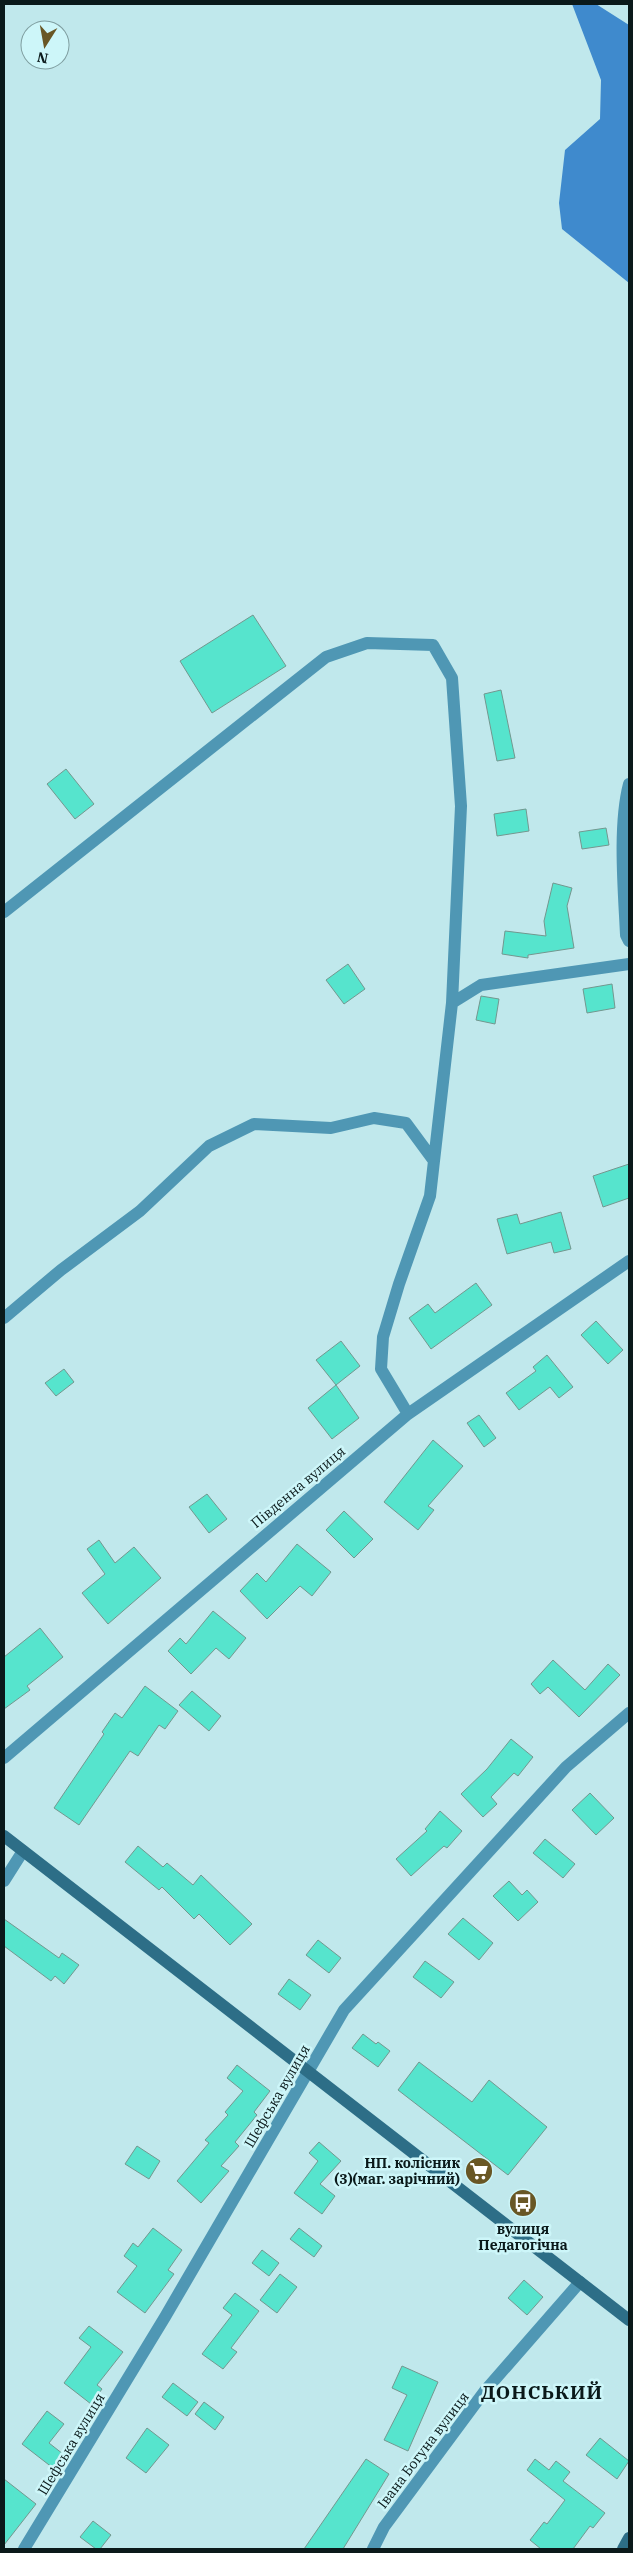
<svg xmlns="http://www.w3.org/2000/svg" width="633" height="2553" font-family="'IBM Plex Serif',serif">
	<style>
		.water { fill: #3f8acd }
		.building { fill: #56e4cd; stroke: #73978f }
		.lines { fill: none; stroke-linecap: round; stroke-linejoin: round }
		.street { stroke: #4f97b4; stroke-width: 12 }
		.secondary { stroke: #2d6e87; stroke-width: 12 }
		.labels { text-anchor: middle; stroke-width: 5; stroke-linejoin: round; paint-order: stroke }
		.street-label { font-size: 14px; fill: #0a191a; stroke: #cdf6f9 }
		.poi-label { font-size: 14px; font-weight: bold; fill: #0a191a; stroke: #cdf6f9; text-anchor: end }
		.district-label { font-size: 19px; font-weight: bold; letter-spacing: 1px; fill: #0a191a; stroke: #cdf6f9 }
	</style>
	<rect width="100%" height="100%" fill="#c0e8ec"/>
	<path class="water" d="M 572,4 L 596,4 L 629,25 L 629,283 L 562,229 L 559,203 L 565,150 L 600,119 L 601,80 Z"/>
	<path class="building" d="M 253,615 L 286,666 L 212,713 L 180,661 Z
		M 501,690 L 515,758 L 497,761 L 484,694 Z
		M 66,769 L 94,804 L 75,819 L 47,784 Z
		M 526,809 L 529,831 L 497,836 L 494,814 Z
		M 606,828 L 609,845 L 582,849 L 579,832 Z
		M 553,883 L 572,888 L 567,906 L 574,948 L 528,955 L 528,958 L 502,954 L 505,931 L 546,936 L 544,921 Z
		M 348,964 L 365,989 L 344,1004 L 326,980 Z
		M 612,984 L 615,1008 L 587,1013 L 583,989 Z
		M 481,996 L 499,999 L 495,1024 L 476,1020 Z
		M 629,1164 L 629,1198 L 603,1207 L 593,1176 Z
		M 561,1212 L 571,1249 L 554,1253 L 551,1242 L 507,1254 L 497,1219 L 517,1214 L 520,1224 Z
		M 476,1283 L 492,1305 L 431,1349 L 409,1318 L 428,1304 L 435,1313 Z
		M 596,1321 L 623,1350 L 608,1364 L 581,1335 Z
		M 341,1341 L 360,1366 L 336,1385 L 316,1360 Z
		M 547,1355 L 573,1387 L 559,1398 L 550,1387 L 519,1410 L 506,1393 L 536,1371 L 533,1367 Z
		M 64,1369 L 74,1382 L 56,1396 L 45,1383 Z
		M 336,1385 L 359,1418 L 332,1439 L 308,1408 Z
		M 479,1415 L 496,1438 L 484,1447 L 467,1423 Z
		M 433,1440 L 463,1466 L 428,1506 L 434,1510 L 418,1530 L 384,1502 Z
		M 207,1494 L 227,1519 L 209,1533 L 189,1507 Z
		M 344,1511 L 373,1539 L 354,1558 L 326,1530 Z
		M 99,1540 L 115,1563 L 134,1547 L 161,1578 L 108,1624 L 82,1593 L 105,1574 L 87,1549 Z
		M 297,1544 L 331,1572 L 312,1596 L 300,1586 L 267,1619 L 240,1591 L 257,1573 L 266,1582 Z
		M 213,1611 L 246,1638 L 229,1659 L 216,1648 L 191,1674 L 168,1651 L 180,1638 L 186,1644 Z
		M 40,1628 L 63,1657 L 27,1686 L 30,1690 L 4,1709 L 4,1657 Z
		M 553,1660 L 585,1690 L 608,1664 L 620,1675 L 579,1717 L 548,1687 L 540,1694 L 531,1684 Z
		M 145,1686 L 178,1711 L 165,1729 L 159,1725 L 138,1756 L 130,1751 L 79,1825 L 54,1808 L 104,1734 L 102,1732 L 115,1713 L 122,1718 Z
		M 192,1691 L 221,1716 L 209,1731 L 179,1705 Z
		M 511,1739 L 533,1757 L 518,1776 L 514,1773 L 491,1797 L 497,1804 L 483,1817 L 461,1794 L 487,1769 Z
		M 590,1793 L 614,1818 L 596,1835 L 572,1810 Z
		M 440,1811 L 462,1831 L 447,1848 L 444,1846 L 411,1876 L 396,1859 L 427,1831 L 425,1829 Z
		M 545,1839 L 575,1864 L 563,1878 L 533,1853 Z
		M 138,1846 L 163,1867 L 167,1863 L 193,1885 L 201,1875 L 252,1924 L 230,1945 L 199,1914 L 194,1919 L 162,1887 L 159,1890 L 125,1862 Z
		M 509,1881 L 522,1895 L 527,1890 L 538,1902 L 518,1921 L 493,1896 Z
		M 463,1918 L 493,1943 L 479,1960 L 448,1934 Z
		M 4,1919 L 59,1958 L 62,1953 L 79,1965 L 64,1984 L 55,1976 L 51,1981 L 4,1946 Z
		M 318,1940 L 341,1958 L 329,1973 L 306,1955 Z
		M 425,1961 L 454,1982 L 441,1998 L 413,1977 Z
		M 289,1979 L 311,1995 L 300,2010 L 278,1994 Z
		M 363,2034 L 376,2044 L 378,2042 L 390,2051 L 378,2067 L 352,2048 Z
		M 419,2062 L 472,2102 L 489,2080 L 547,2127 L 508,2175 L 398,2090 Z
		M 237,2065 L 270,2091 L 254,2112 L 257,2115 L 235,2142 L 239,2146 L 221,2166 L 229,2171 L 201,2203 L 177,2181 L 209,2143 L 205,2140 L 228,2115 L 225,2112 L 243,2091 L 227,2078 Z
		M 319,2142 L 341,2161 L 320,2184 L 335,2196 L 322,2214 L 294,2193 L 318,2161 L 309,2153 Z
		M 137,2146 L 160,2161 L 149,2179 L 125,2164 Z
		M 153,2228 L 182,2250 L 168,2270 L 174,2274 L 145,2313 L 117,2292 L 137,2266 L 124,2256 L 133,2243 L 138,2247 Z
		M 299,2228 L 322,2246 L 314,2257 L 290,2239 Z
		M 262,2250 L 279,2263 L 269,2276 L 252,2263 Z
		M 280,2274 L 297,2287 L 277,2313 L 260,2300 Z
		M 524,2280 L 543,2297 L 527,2315 L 508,2298 Z
		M 235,2293 L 259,2311 L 231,2348 L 237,2352 L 223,2369 L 202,2354 L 232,2315 L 223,2308 Z
		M 89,2326 L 123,2352 L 97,2385 L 102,2389 L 91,2404 L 64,2383 L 91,2347 L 79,2338 Z
		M 402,2366 L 438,2382 L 408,2451 L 384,2440 L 407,2395 L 392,2388 Z
		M 173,2383 L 198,2402 L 187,2416 L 162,2397 Z
		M 204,2402 L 224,2417 L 215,2430 L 195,2414 Z
		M 47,2411 L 64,2424 L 49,2443 L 63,2454 L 53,2468 L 22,2444 Z
		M 147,2428 L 169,2445 L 146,2473 L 126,2458 Z
		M 600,2438 L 629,2461 L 617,2479 L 586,2455 Z
		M 366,2459 L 389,2474 L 343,2549 L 304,2549 Z
		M 535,2459 L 549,2470 L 556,2461 L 570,2472 L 563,2481 L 605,2513 L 593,2528 L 590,2526 L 573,2549 L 541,2549 L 530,2540 L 544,2522 L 547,2524 L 565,2500 L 527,2470 Z
		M 4,2479 L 36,2504 L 4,2545 Z
		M 93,2521 L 111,2535 L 100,2549 L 96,2549 L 80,2537 Z"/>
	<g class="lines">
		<path class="street" d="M 629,784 C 618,826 624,891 626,935 L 629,941
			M 4,912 L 326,657 L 367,643 L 433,645 L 452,678 L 461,806 L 452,1003 L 430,1196 L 399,1284 L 383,1337 L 381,1369 L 408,1414
			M 452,1003 L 481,985 L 629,964
			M 4,1318 L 61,1270 L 140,1211 L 209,1146 L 254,1124 L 331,1128 L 374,1118 L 406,1123 L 434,1161
			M 4,1758 L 408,1414 L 629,1261
			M 4,1881 L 23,1851
			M 24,2549 L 165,2317 L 344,2010 L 566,1767 L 629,1713
			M 373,2549 L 384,2527 L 484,2392 L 580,2282"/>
		<path class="secondary" d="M 4,1836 L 629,2320
			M 623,2549 L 629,2538"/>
	</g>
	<defs>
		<symbol id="supermarket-disc" viewBox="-11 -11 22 22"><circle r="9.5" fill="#695725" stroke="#cdf6f9"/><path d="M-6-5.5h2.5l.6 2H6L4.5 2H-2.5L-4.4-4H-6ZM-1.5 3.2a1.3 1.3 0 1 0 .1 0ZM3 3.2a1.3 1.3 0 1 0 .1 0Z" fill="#fff"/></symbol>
		<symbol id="bus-disc" viewBox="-11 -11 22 22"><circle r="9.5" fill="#695725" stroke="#cdf6f9"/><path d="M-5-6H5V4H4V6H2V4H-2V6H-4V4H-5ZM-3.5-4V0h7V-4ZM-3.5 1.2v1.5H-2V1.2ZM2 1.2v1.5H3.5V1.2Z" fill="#fff"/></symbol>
	</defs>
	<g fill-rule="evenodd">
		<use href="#supermarket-disc" x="463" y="2155" width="32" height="32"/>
		<use href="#bus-disc" x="507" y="2187" width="32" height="32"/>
	</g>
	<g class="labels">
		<g class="street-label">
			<text transform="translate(298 1487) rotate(-40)" y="5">Південна вулиця</text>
			<text transform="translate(277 2096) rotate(-60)" y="5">Шефська вулиця</text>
			<text transform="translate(71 2444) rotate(-59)" y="5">Шефська вулиця</text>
			<text transform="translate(423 2450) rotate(-53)" y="5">Івана Богуна вулиця</text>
		</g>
		<g class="poi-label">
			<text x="460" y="2168">НП. колісник<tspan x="460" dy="16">(3)(маг. зарічний)</tspan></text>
			<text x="523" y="2234" text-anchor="middle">вулиця<tspan x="523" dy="16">Педагогічна</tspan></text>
		</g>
		<g class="district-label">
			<text x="542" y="2399">ДОНСЬКИЙ</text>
		</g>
	</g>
	<rect width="633" height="2553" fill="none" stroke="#0a191a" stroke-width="10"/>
	<g transform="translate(45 45) rotate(191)"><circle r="24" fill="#cdf6f9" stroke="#7f9ea0"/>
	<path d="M0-4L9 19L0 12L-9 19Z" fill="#695725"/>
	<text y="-8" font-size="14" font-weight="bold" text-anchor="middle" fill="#0a191a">N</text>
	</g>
</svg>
